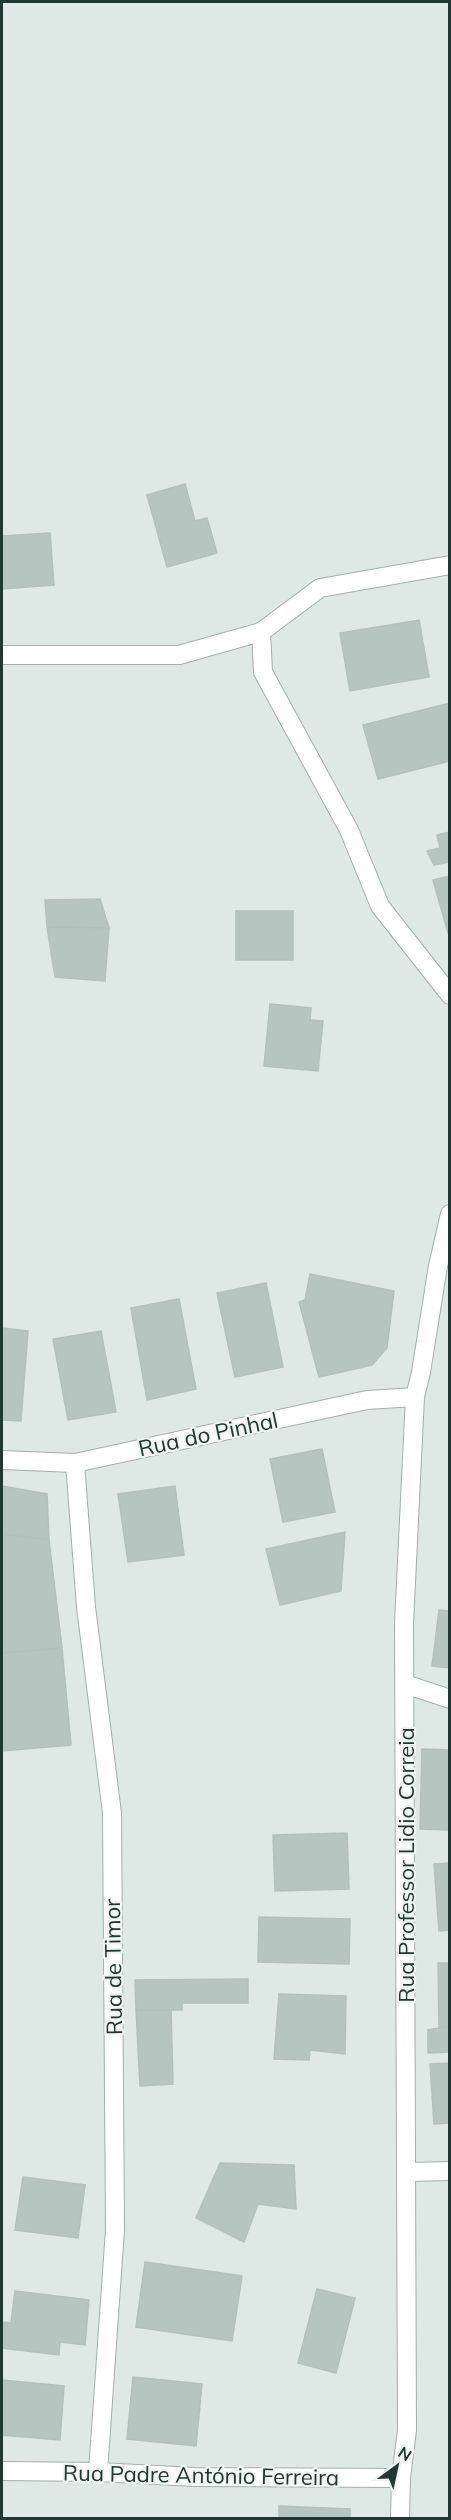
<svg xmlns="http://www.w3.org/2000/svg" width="451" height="2520" font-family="Mulish,sans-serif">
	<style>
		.building { fill: #b7c5c1; stroke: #b2c1bc; stroke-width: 1.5 }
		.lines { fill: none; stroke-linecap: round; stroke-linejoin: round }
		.minor-casing { stroke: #a2afac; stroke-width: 20 }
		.minor { stroke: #fff; stroke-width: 18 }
		.labels { text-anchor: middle; stroke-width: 4.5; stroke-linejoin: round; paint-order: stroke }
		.street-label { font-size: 22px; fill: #223632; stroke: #eef5f2 }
	</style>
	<rect width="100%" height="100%" fill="#dee8e5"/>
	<path class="building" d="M 185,484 L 195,521 L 207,518 L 217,553 L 167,567 L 147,495 Z
		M 50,533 L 54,585 L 2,589 L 2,536 Z
		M 419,620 L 429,677 L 350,691 L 340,633 Z
		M 450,703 L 450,761 L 378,779 L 363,725 Z
		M 450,832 L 450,862 L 434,865 L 427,851 L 440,848 L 437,835 Z
		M 450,876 L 450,933 L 448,933 L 433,880 Z
		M 100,899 L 109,928 L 47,927 L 45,900 Z
		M 236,911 L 293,911 L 293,960 L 236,960 Z
		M 47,927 L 109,928 L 105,981 L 55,977 Z
		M 270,1004 L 311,1008 L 310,1020 L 323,1021 L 318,1071 L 264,1066 Z
		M 310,1274 L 394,1291 L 387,1348 L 372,1365 L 319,1377 L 299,1302 L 305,1300 Z
		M 266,1283 L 283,1367 L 235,1377 L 217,1293 Z
		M 179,1299 L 196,1389 L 147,1400 L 131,1308 Z
		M 2,1328 L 28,1331 L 21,1421 L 2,1420 Z
		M 101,1331 L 116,1412 L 68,1420 L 53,1339 Z
		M 322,1449 L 335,1512 L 283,1522 L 270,1459 Z
		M 2,1486 L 47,1494 L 49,1540 L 2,1534 Z
		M 175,1486 L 184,1555 L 128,1562 L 118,1494 Z
		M 345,1532 L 341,1591 L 280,1605 L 266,1549 Z
		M 2,1534 L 49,1540 L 62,1648 L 2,1653 Z
		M 439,1610 L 450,1611 L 450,1668 L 432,1666 Z
		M 62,1648 L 71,1745 L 2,1751 L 2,1653 Z
		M 422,1749 L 450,1750 L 450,1830 L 420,1829 Z
		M 347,1833 L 349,1889 L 275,1891 L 273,1835 Z
		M 450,1863 L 450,1930 L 439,1931 L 434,1864 Z
		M 259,1917 L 350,1919 L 349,1964 L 258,1962 Z
		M 438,1963 L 450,1963 L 450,2026 L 439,2027 Z
		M 248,1979 L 248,2003 L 182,2003 L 182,2010 L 136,2010 L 135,1980 Z
		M 279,1994 L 346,1996 L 345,2054 L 310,2050 L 309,2060 L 274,2059 Z
		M 136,2010 L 171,2010 L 173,2084 L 140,2086 Z
		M 450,2026 L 450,2052 L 428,2053 L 428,2030 Z
		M 450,2063 L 450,2123 L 434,2124 L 430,2064 Z
		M 220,2163 L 294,2165 L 296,2209 L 258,2204 L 244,2242 L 196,2218 Z
		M 23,2177 L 85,2185 L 78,2238 L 15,2230 Z
		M 145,2262 L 242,2276 L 232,2341 L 136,2327 Z
		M 317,2289 L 355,2298 L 336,2373 L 298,2363 Z
		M 15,2291 L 89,2300 L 85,2345 L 60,2342 L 59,2355 L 2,2348 L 2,2322 L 11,2323 Z
		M 133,2377 L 202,2384 L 196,2446 L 127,2439 Z
		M 2,2380 L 64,2386 L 60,2440 L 2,2435 Z
		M 279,2506 L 350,2509 L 350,2518 L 279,2518 Z"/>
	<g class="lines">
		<defs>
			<path id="minor" d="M 261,632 L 263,672 L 349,830 L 380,906 L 450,995
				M 2,655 L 179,655 L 261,632 L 320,588 L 450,565
				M 2,1460 L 75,1463 L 367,1400 L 415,1397
				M 75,1463 L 86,1607 L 112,1813 L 115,2230 L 98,2472
				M 405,1684 L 450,1699
				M 408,2172 L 450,2171
				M 2,2471 L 98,2472 L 195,2477 L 401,2478
				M 400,2518 L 401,2478 L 407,2430 L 404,1623 L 415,1397 L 421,1372 L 438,1266 L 450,1214"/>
		</defs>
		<use href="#minor" class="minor-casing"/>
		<use href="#minor" class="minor"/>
	</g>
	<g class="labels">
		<g class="street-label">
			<text transform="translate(208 1434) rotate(-12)" y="8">Rua do Pinhal</text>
			<text transform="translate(406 1865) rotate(-90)" y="8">Rua Professor Lidio Correia</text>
			<text transform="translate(113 1967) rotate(-91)" y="8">Rua de Timor</text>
			<text transform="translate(201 2475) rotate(1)" y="8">Rua Padre António Ferreira</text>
		</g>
	</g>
	<rect width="451" height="2520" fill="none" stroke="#223632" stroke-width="6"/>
	<g transform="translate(397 2466) rotate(33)" stroke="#eef5f2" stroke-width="4.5" paint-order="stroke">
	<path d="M0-4.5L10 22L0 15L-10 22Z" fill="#223632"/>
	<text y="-9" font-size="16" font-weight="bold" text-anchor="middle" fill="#223632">N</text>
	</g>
</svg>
